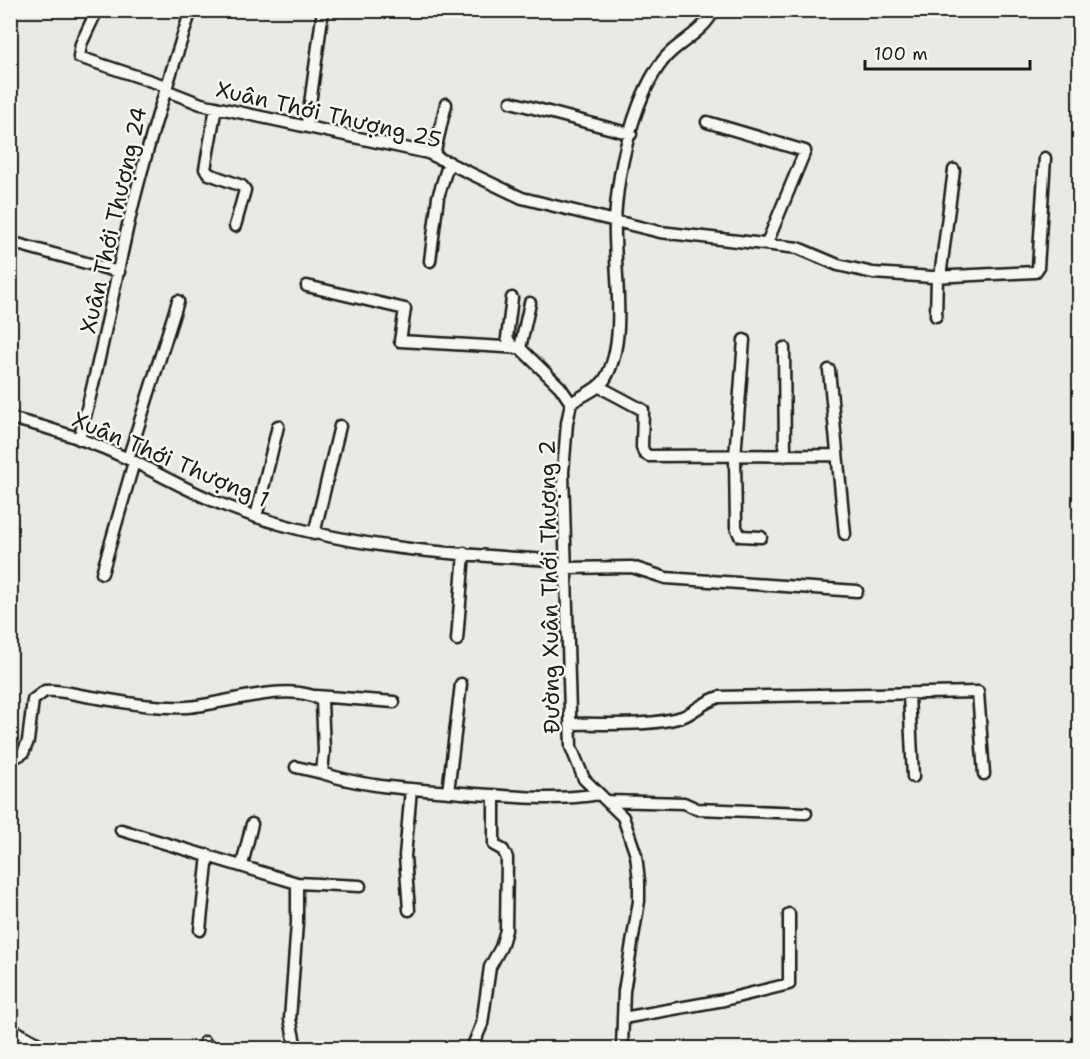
<svg xmlns="http://www.w3.org/2000/svg" width="1090" height="1059" font-family="'Shantell Sans',sans-serif">
	<style>
		.lines { fill: none; stroke-linecap: round; stroke-linejoin: round }
		.minor-casing { stroke: #1c1c1c; stroke-width: 15 }
		.major-casing { stroke: #1c1c1c; stroke-width: 18 }
		.minor { stroke: #f6f6f2; stroke-width: 10 }
		.major { stroke: #f6f6f2; stroke-width: 14 }
		.labels { text-anchor: middle; stroke-width: 5; stroke-linejoin: round; paint-order: stroke }
		.street-label { font-size: 22px; fill: #1c1c1c; stroke: #f6f6f2 }
	</style>
	<rect width="100%" height="100%" fill="#e9e9e5"/>
	<filter id="ink" filterUnits="userSpaceOnUse"><feTurbulence type="fractalNoise" baseFrequency=".0167" numOctaves="2"/><feDisplacementMap in="SourceGraphic" scale="12" xChannelSelector="R" yChannelSelector="G"/><feConvolveMatrix kernelMatrix="1 2 1 2 8 2 1 2 1" color-interpolation-filters="sRGB"/></filter>
	<g filter="url(#ink)">
		<g class="lines">
			<defs>
				<path id="minor" d="M 97,10 L 81,44 L 79,57 L 166,86
					M 165,90 L 201,104 L 428,153 L 522,198 L 660,232 L 798,248 L 838,265 L 873,273 L 932,277 L 1035,272 L 1038,268 L 1045,158
					M 511,102 L 631,134
					M 216,107 L 205,169 L 209,174 L 242,186 L 245,190 L 235,226
					M 707,122 L 805,151 L 767,243
					M 307,125 L 323,10
					M 434,155 L 446,104
					M 10,242 L 119,272
					M 430,261 L 438,197 L 449,162
					M 940,277 L 954,170
					M 307,286 L 405,309 L 400,341 L 520,348 L 560,387 L 571,403
					M 512,298 L 507,338 L 514,348
					M 936,316 L 937,277
					M 744,340 L 735,457 L 736,527 L 740,536 L 761,537
					M 520,348 L 530,303
					M 784,348 L 785,456
					M 829,370 L 845,534
					M 598,386 L 643,410 L 642,447 L 644,453 L 649,456 L 837,455
					M 10,418 C 53,428 95,443 135,462 C 166,478 196,495 229,507 C 332,547 443,554 551,560 L 564,568
					M 79,439 C 99,368 112,297 128,225 C 145,152 168,82 191,10
					M 128,459 L 178,301
					M 256,517 L 278,426
					M 314,534 L 340,426
					M 564,568 L 632,567 L 666,578 L 857,591
					M 102,573 L 134,462
					M 457,640 L 464,553
					M 909,695 L 913,777
					M 316,696 L 394,702
					M 570,724 C 606,723 647,727 682,717 C 693,713 703,702 719,697 L 978,692 L 984,774
					M 10,760 L 23,753 L 28,741 L 33,700 L 45,691 C 58,689 72,694 86,696 C 119,701 153,709 187,707 C 221,705 293,679 322,701 L 324,751 L 322,773 C 367,788 415,789 462,793 C 508,796 553,802 599,794
					M 296,767 L 322,773
					M 448,792 L 461,684
					M 607,801 L 684,803 L 697,809 L 806,813
					M 121,830 L 297,883 L 297,923 L 290,1019 L 296,1048
					M 242,865 L 252,824
					M 297,883 L 360,886
					M 409,910 L 405,856 L 411,789
					M 200,930 L 208,855
					M 623,1018 L 724,1000 L 789,984 L 789,914
					M 10,1028 L 46,1048
					M 203,1048 L 205,1042
					M 472,1048 L 482,1024 L 490,967 L 501,947 L 506,930 L 507,858 L 503,850 L 494,845 L 494,796
					M 622,1048 L 624,991 L 639,901 L 639,881 L 636,855 L 623,817 L 584,779 L 571,747 L 563,472 L 567,423 L 571,403 C 581,396 599,389 605,379 C 629,339 613,267 615,221 C 617,183 625,142 639,105 C 646,87 657,64 672,51 C 687,38 705,29 714,10"/>
				<path id="major" d="M 1075,1048 L 1080,1048"/>
			</defs>
			<use href="#minor" class="minor-casing"/>
			<use href="#major" class="major-casing"/>
			<use href="#minor" class="minor"/>
			<use href="#major" class="major"/>
		</g>
	</g>
	<g class="labels">
		<g class="street-label">
			<text transform="translate(329 114) rotate(13)" y="8">Xuân Thới Thượng 25</text>
			<text transform="translate(113 220) rotate(-77)" y="8">Xuân Thới Thượng 24</text>
			<text transform="translate(171 459) rotate(23)" y="8">Xuân Thới Thượng 1</text>
			<text transform="translate(549 587) rotate(-91)" y="8">Đường Xuân Thới Thượng 2</text>
		</g>
	</g>
	<rect width="1090" height="1059" fill="none" stroke="#f6f6f2" stroke-width="36"/>
	<rect x="18" y="18" width="1054" height="1023" fill="none" stroke="#1c1c1c" stroke-width="2" filter="url(#ink)"/>
	<path d="M865 60v9h165v-9" fill="none" stroke="#1c1c1c" stroke-width="3"/>
	<text x="874" y="60" font-size="18" fill="#1c1c1c" stroke="#f6f6f2" stroke-width="4.5" paint-order="stroke">100 m</text>
</svg>
